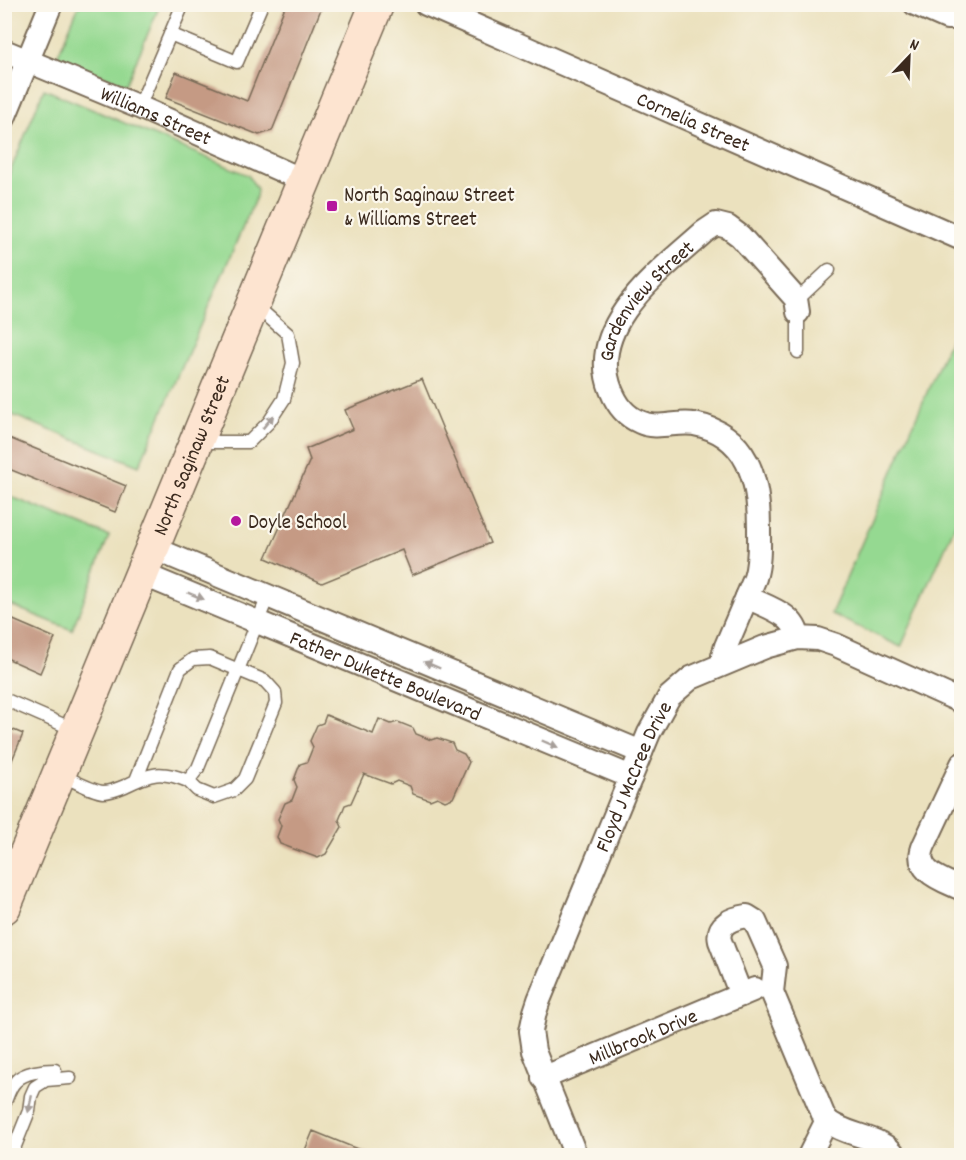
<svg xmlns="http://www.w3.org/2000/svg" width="966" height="1160" font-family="Dekko,sans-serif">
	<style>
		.green { fill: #95d991; stroke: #688258; stroke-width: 1.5 }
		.building { fill: #c59a84 }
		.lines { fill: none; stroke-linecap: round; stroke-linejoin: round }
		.service-casing { stroke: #796a56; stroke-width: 15 }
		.minor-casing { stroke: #796a56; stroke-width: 26 }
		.secondary-casing { stroke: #796a56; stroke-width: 36 }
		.service { stroke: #fff; stroke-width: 12 }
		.minor { stroke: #fff; stroke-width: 22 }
		.secondary { stroke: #fde4d0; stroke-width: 33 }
		.oneway { fill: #a79f9a }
		.poi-dot { fill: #b5179e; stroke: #fbf7ec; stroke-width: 2 }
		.labels { text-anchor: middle; stroke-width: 4.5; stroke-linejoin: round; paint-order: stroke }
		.street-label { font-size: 21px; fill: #3b2a1e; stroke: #fbf7ec }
		.poi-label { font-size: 21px; fill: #3b2a1e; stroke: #fbf7ec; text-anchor: start }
	</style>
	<rect width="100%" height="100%" fill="#fbf7ec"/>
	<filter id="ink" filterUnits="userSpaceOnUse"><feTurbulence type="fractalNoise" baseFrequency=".0167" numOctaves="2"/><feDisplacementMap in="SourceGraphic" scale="12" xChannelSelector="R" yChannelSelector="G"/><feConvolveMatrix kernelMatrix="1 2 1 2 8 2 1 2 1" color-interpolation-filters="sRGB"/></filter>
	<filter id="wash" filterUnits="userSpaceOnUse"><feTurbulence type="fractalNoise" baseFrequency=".008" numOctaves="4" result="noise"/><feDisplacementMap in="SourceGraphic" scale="24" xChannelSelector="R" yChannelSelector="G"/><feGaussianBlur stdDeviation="1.35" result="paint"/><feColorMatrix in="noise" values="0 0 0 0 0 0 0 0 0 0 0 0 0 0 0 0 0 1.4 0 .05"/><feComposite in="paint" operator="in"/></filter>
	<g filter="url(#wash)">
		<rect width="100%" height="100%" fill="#ebe1be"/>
		<path class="green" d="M 79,5 L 160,5 L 126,85 L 57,57 Z
			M 44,89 L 248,175 L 257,189 L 256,197 L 139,466 L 5,412 L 5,184 Z
			M 961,314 L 961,518 L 957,521 L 901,647 L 831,614 Z
			M 4,494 L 109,536 L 72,630 L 5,603 Z"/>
		<g id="blocks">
			<path class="building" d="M 286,4 L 323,4 L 272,131 L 259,135 L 166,98 L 176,72 L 247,101 Z
				M 422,379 L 490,543 L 412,575 L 402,550 L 322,583 L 266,558 L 310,460 L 306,449 L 353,429 L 345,410 Z
				M 4,436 L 126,486 L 115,512 L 4,467 Z
				M 4,616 L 55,638 L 40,673 L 4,657 Z
				M 326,715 L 373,734 L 379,719 L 391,724 L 398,722 L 413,728 L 416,734 L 431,740 L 437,738 L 452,743 L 455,750 L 464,754 L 469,762 L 453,798 L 445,801 L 437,797 L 430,800 L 413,794 L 410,786 L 397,781 L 391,784 L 364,774 L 351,803 L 345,805 L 339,820 L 342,827 L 326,854 L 318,858 L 280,844 L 277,837 L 281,826 L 278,819 L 285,803 L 292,800 L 297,787 L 294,780 L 300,764 L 307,762 L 313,747 L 310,741 L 317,725 L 323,723 Z
				M 4,726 L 23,734 L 5,777 L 4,777 Z
				M 313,1131 L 372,1155 L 303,1155 Z"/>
		</g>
	</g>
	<g filter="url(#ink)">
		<use href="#blocks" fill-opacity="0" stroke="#796a56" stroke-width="1.5"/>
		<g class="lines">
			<defs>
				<path id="service" d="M 170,34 L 237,62 L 262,4
					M 139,107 L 183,4
					M 797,300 L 829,270
					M 798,312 L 798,352
					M 198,442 L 249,442 L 269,422 L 284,399 L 293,363 L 288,334 L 256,306
					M 4,699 L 75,730
					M 59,774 C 71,779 91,791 103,792 C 111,792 118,789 125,786 C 151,773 161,770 188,781 L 198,768 L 268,596
					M 136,780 L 180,669 L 193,659 L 210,658 L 265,681 L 275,692 L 276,703 L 245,779 L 234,790 L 214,797 L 197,790 L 188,781
					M 4,1104 C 7,1097 10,1086 16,1081 C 24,1072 44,1070 55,1070
					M 11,1156 L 29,1111 L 31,1096 L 35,1087 L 46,1080 L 70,1078"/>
				<g id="minor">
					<path id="s1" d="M 426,4 L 962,239"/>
					<path d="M 915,4 L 947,18 L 962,18"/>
					<path id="s2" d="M 4,51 L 139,107 L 305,181"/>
					<path d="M 4,118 L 51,4"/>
					<path d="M 153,548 L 641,752"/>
					<path id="s3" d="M 142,574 L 631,777"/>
					<path d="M 747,597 C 766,607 796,614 798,638"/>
					<path id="s4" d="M 724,663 L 723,656 L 726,646 L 755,578 C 760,562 759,545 759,528 C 759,480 748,434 694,424 C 676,421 657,430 640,422 C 625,416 617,405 611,390 C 585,325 663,269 704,232 L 716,224 L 728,227 L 740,236 L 796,299 L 798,312"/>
					<path d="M 962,764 L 924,845 C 912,872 943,880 962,889"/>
					<path d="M 741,995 L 720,941 C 716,924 733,918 747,916 L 755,921 L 775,966 L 772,992 L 825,1119 C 843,1136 884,1136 895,1156"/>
					<path id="s5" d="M 543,1078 L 755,989"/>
					<path id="s6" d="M 576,1156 L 534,1051 L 531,1031 L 535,1012 L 539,1000 L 649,733 L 669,697 L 691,678 L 765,647 L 798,638 L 818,639 L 836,645 L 962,702"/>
					<path d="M 809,1156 L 827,1120"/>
				</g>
				<g id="secondary">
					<path id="s7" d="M 4,907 L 377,4"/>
				</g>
			</defs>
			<use href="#service" class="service-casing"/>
			<use href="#minor" class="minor-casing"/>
			<use href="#secondary" class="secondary-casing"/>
			<use href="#service" class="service"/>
			<use href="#minor" class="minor"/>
			<use href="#secondary" class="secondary"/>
		</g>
		<defs><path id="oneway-solid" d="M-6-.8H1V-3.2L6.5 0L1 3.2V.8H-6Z" transform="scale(1.5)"/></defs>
		<g class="oneway">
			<use href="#oneway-solid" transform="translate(268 422) rotate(-50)"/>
			<use href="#oneway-solid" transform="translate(196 596) rotate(22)"/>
			<use href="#oneway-solid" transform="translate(432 665) rotate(-157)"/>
			<use href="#oneway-solid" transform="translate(550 744) rotate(23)"/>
			<use href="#oneway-solid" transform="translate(30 1104) rotate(102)"/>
		</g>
	</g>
	<g class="poi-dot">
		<rect x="326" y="200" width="12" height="12" rx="3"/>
		<circle cx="236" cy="521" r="6"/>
	</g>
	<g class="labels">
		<g class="street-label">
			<text dy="7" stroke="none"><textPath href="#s2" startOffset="165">Williams Street</textPath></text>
			<text dy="7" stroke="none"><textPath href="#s1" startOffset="292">Cornelia Street</textPath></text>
			<text dy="7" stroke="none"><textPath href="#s4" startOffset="480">Gardenview Street</textPath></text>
			<text dy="7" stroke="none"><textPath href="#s7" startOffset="489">North Saginaw Street</textPath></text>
			<text dy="7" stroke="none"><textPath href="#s3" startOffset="264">Father Dukette Boulevard</textPath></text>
			<text dy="7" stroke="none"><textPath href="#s6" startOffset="408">Floyd J McCree Drive</textPath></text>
			<text dy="7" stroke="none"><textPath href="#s5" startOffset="108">Millbrook Drive</textPath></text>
		</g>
		<g class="poi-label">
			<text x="344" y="201">North Saginaw Street<tspan x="344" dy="24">&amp; Williams Street</tspan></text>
			<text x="248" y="528">Doyle School</text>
		</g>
	</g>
	<rect width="966" height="1160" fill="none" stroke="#fbf7ec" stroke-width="24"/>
	<g transform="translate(909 57) rotate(23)" stroke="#fbf7ec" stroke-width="4.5" paint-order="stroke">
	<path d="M0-4.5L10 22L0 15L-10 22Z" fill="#3b2a1e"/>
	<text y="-9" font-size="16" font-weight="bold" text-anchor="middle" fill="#3b2a1e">N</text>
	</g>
</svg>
